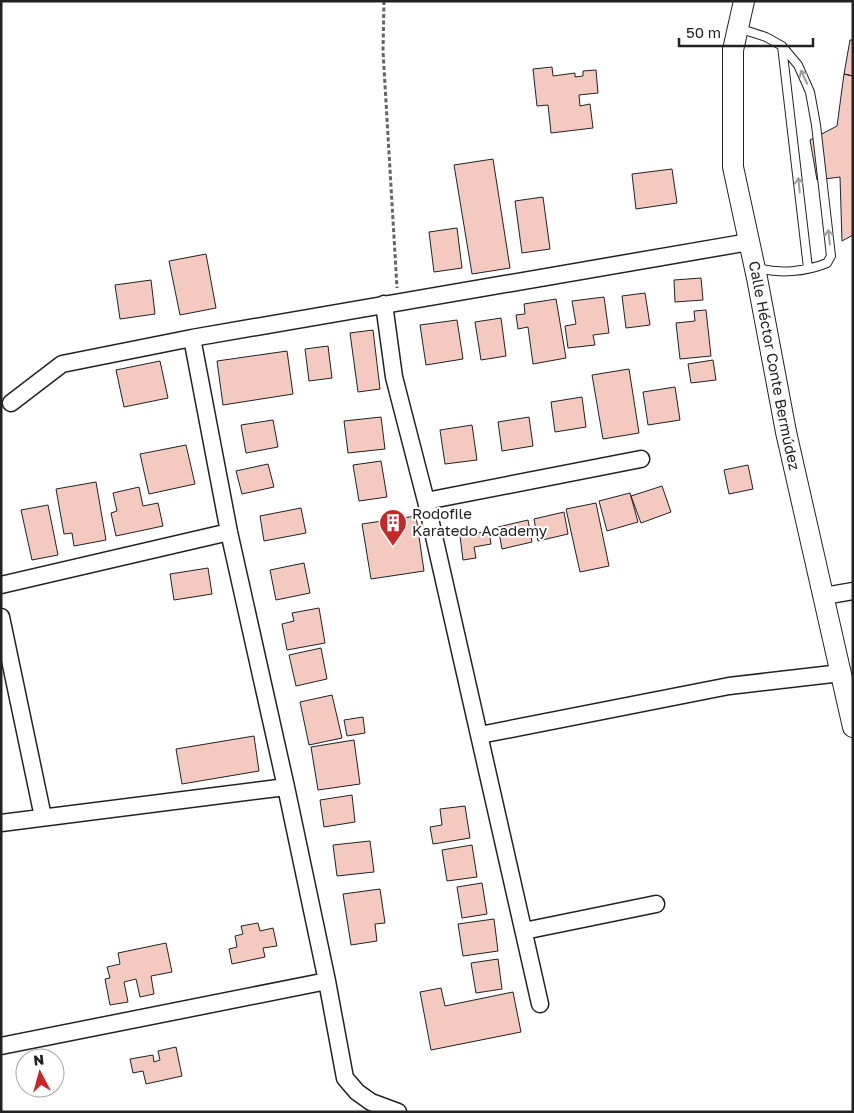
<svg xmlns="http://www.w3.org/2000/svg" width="854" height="1113" font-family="'Golos Text',sans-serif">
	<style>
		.building { fill: #f3c9c0; stroke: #222 }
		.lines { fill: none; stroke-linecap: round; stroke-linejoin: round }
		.service-casing { stroke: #222; stroke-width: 10 }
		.minor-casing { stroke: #222; stroke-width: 19 }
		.tertiary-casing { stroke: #222; stroke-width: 22 }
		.path { stroke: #646464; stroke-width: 3; stroke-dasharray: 4 2.5; stroke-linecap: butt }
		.service { stroke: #fff; stroke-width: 8 }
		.minor { stroke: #fff; stroke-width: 16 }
		.tertiary { stroke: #fff; stroke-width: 20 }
		.oneway { stroke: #9c9c9c }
		.labels { text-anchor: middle; stroke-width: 4; stroke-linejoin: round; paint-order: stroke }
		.street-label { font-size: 15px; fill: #222; stroke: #fff }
		.poi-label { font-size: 15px; fill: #222; stroke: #fff; text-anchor: start }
	</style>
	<rect width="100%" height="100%" fill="#fff"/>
	<path class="building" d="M 850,40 L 853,40 L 853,76 L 844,74 Z
		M 552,67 L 553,76 L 575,73 L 575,77 L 583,76 L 583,71 L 596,70 L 598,93 L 579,95 L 580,106 L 590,104 L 593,128 L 551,133 L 548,105 L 537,106 L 533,69 Z
		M 844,74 L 853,76 L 853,235 L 842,241 L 840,177 L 817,180 L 810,140 L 837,126 Z
		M 493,159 L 510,268 L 472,274 L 454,165 Z
		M 672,169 L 677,203 L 636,209 L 632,174 Z
		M 543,197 L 550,249 L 522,253 L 515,201 Z
		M 457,228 L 462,268 L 434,272 L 429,232 Z
		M 206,254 L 216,308 L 180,315 L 169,261 Z
		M 701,278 L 703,300 L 675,302 L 674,280 Z
		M 151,280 L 155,314 L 120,319 L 115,285 Z
		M 645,293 L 650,325 L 626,328 L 622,296 Z
		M 604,297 L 609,333 L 593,335 L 595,345 L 568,348 L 565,326 L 576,324 L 572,301 Z
		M 556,299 L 566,358 L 533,364 L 528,327 L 518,329 L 516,315 L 525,314 L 524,304 Z
		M 706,310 L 711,356 L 680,359 L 676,323 L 695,321 L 694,311 Z
		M 501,318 L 506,356 L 481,360 L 475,322 Z
		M 457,320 L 463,359 L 426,365 L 420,325 Z
		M 373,330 L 380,389 L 358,392 L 350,333 Z
		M 328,346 L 332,378 L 309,381 L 305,349 Z
		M 287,351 L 293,394 L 223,405 L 217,361 Z
		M 713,360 L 716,380 L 691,383 L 688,364 Z
		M 160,361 L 168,398 L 124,407 L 116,370 Z
		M 629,369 L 639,433 L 603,439 L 592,375 Z
		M 675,387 L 680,420 L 648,425 L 643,392 Z
		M 582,397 L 586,427 L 555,432 L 551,402 Z
		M 381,417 L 385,449 L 348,453 L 344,421 Z
		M 529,417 L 533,446 L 502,451 L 498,422 Z
		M 273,420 L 278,447 L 246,453 L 241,425 Z
		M 472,425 L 477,460 L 445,464 L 440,430 Z
		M 186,445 L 195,484 L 149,494 L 140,454 Z
		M 381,461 L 387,497 L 359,501 L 353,465 Z
		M 268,464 L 274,487 L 242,494 L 236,471 Z
		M 748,465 L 753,489 L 729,494 L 724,470 Z
		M 96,482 L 106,540 L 74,546 L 72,533 L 64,534 L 56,489 Z
		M 662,486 L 671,512 L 641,523 L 631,496 Z
		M 139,487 L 143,506 L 158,503 L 163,526 L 116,536 L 111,513 L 117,511 L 113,493 Z
		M 630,493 L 638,522 L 607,531 L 599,501 Z
		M 596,503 L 609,566 L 580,572 L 566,509 Z
		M 48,505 L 58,555 L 32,560 L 21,510 Z
		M 301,508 L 306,533 L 264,541 L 260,516 Z
		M 564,512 L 568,534 L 538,541 L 534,519 Z
		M 416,516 L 424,571 L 371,579 L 362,524 Z
		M 528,520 L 532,542 L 502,549 L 498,527 Z
		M 489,531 L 491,544 L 474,547 L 476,558 L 463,560 L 460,536 Z
		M 304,563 L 310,593 L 276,600 L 270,570 Z
		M 208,568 L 212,594 L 174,600 L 170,574 Z
		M 319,608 L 325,643 L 287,650 L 282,624 L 294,621 L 292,613 Z
		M 321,648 L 327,679 L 296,686 L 289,655 Z
		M 332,695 L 342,738 L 309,745 L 300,702 Z
		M 363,717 L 365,733 L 347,736 L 344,720 Z
		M 254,736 L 259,771 L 182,784 L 176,749 Z
		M 354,740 L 360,784 L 318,790 L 311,747 Z
		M 352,795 L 355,822 L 324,827 L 320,800 Z
		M 465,806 L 470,838 L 433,844 L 430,827 L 442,825 L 440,809 Z
		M 370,841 L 374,872 L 337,876 L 333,845 Z
		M 472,845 L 477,877 L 447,881 L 442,850 Z
		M 482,883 L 487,914 L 462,918 L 457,887 Z
		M 380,889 L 385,923 L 375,924 L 377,941 L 351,945 L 343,894 Z
		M 494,919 L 498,951 L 463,956 L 458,924 Z
		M 258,923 L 260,931 L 273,928 L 277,946 L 263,948 L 265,957 L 232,964 L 229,949 L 237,947 L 235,936 L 243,934 L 241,926 Z
		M 166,943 L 172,972 L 151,976 L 154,994 L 140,997 L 136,979 L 124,982 L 128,1002 L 110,1005 L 105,979 L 110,978 L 107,967 L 120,964 L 118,953 Z
		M 498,959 L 502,989 L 476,993 L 471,963 Z
		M 441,988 L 445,1006 L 513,992 L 521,1032 L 431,1050 L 420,992 Z
		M 176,1047 L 182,1076 L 146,1084 L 143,1071 L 133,1073 L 130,1059 L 153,1055 L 154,1062 L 160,1060 L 158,1051 Z"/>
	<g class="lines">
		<defs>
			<path id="service" d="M 738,28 L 766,37 L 782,46 L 798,65 L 810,92 L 816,125 L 831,256 L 827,263 C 805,272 779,274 757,268
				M 782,46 L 808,268"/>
			<path id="minor" d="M 384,304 L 394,377 L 426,501 L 540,1004
				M 11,403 L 62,364 L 192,338
				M 426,501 L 641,459
				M 1,585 L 229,532
				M 824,596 L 853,591
				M 1,617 L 43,817
				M 480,735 L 729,686 L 841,673
				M 1,823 L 286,787
				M 524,931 L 656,904
				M 1,1046 L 327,981
				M 398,1112 L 371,1102 L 357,1092 L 345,1078 L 327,981 L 286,787 L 229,532 L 192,338 L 749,242"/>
			<g id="tertiary">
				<path id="s1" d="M 744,1 L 733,50 L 733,167 L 757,278 L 786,432 L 853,727"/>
			</g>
		</defs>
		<use href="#service" class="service-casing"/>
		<use href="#minor" class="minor-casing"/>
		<use href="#tertiary" class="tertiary-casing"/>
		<path class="path" d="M 384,1 L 383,51 L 397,288"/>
		<use href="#service" class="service"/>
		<use href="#minor" class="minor"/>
		<use href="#tertiary" class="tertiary"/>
	</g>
	<defs><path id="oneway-shaft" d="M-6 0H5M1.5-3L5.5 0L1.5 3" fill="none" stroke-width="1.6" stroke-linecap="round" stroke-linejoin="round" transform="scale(1.25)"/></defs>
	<g class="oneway">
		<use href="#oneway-shaft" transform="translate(804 77) rotate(-115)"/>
		<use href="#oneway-shaft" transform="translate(799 185) rotate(-96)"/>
		<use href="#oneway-shaft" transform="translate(829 237) rotate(-97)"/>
	</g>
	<defs>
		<symbol id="building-pin" viewBox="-11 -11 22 30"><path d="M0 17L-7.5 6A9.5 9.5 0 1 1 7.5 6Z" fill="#c62828" stroke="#fff"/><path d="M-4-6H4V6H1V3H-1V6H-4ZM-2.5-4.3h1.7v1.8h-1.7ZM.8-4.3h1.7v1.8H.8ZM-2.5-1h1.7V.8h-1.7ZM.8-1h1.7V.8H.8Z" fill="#fff"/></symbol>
	</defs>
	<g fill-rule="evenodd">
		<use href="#building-pin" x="377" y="507" width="32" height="43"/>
	</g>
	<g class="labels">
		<g class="street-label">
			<text dy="5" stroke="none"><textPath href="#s1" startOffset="370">Calle Héctor Conte Bermúdez</textPath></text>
		</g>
		<g class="poi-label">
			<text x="412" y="519">Rodofile<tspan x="412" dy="17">Karatedo Academy</tspan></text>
		</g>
	</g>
	<rect width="854" height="1113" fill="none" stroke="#222222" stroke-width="5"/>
	<g transform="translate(40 1073) rotate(354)"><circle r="24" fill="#ffffff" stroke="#a7a7a7"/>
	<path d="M0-4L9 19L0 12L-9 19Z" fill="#c62828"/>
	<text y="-8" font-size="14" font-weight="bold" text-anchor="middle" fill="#222222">N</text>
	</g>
	<path d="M679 38v8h134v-8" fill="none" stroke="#222222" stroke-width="2.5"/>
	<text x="686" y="38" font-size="15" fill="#222222" stroke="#ffffff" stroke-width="4" paint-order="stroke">50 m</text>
</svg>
